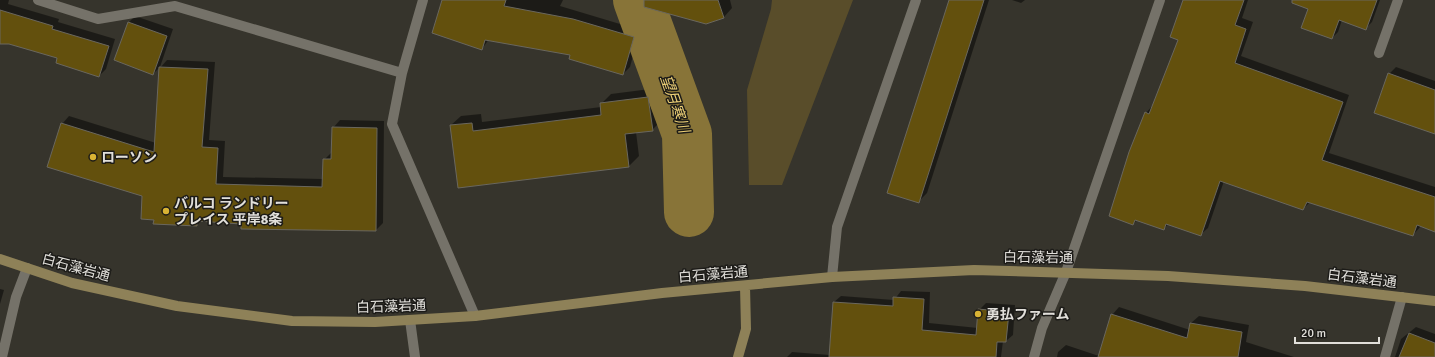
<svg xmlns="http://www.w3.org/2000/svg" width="1435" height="357" font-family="Signika,'Noto Sans JP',sans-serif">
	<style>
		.green { fill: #594d2a }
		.shadow { fill: #0007 }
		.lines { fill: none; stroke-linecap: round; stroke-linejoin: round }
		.river { stroke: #887438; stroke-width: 50 }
		.building { fill: #63500d; stroke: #6a675e }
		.lane { stroke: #757269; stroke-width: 10 }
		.street { stroke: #757269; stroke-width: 10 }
		.secondary { stroke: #8e8158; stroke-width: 10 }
		.poi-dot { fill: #d9b334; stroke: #1c1b18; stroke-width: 1.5 }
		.labels { text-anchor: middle; stroke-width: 3; stroke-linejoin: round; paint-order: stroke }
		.poi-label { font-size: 14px; font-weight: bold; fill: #e1dfda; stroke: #1c1b18; text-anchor: start }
		.street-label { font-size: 14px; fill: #e1dfda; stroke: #1c1b18 }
		.water-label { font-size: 15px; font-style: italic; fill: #eccf76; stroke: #1c1b18 }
	</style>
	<rect width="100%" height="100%" fill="#36342c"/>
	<path class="green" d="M 772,0 L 853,0 L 782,185 L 749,185 L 747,90 L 771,9 Z"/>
	<path class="shadow" d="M 0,0 L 9,0 L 8,4 L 59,19 L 58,22 L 115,39 L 106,69 L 99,76 L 59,58 L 0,35 Z
		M 446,0 L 563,0 L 560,6 L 640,30 L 630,67 L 623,74 L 572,54 L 489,39 L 482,49 Z
		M 680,0 L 730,0 L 732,8 L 724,17 L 706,23 Z
		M 951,0 L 989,0 L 927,193 L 918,202 Z
		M 1012,0 L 1025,0 L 1021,3 Z
		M 1189,0 L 1248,0 L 1242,18 L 1253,22 L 1241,56 L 1349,95 L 1329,153 L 1435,187 L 1435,231 L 1421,226 L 1413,235 L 1310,202 L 1303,209 L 1224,181 L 1208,228 L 1200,235 L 1168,224 L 1164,229 L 1137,220 L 1133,224 L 1146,113 L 1153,105 L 1180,39 Z
		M 1312,0 L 1380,0 L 1372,22 L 1365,29 L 1342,20 L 1338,32 L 1332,38 Z
		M 135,16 L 173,29 L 160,67 L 153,74 L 129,22 Z
		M 167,60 L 215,62 L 209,140 L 225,141 L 223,177 L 323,179 L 324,160 L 332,152 L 333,128 L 340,120 L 384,121 L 383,223 L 376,230 L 201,221 L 197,225 L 155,219 L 143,195 L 62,124 L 69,116 L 156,143 L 160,68 Z
		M 1396,67 L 1435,81 L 1435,133 L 1389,74 Z
		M 658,88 L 662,120 L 652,130 L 636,132 L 639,156 L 629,166 L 459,187 L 451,125 L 461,116 L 481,114 L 482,122 L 601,107 L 601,104 L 611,94 Z
		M 0,289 L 4,290 L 0,304 Z
		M 901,291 L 930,292 L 929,323 L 978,328 L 979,310 L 986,303 L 1015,305 L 1013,335 L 1006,341 L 1003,341 L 1001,357 L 787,357 L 792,352 L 830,355 L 834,302 L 841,296 L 894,300 Z
		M 1119,307 L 1190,330 L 1191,323 L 1199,316 L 1249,325 L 1246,342 L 1294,357 L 1057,357 L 1058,352 L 1066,345 L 1099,356 L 1112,315 Z
		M 1416,327 L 1435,334 L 1435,357 L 1395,357 L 1401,339 Z"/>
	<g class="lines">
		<path class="river" d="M 638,0 L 687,134 L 689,212"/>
	</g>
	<path class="building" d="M 442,0 L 506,0 L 504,6 L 573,19 L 634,37 L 623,75 L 569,59 L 570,55 L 485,40 L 482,50 L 432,33 Z
		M 644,0 L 718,0 L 724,18 L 706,24 L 644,7 Z
		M 949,0 L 984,0 L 919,203 L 887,193 Z
		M 1183,0 L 1244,0 L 1235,25 L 1246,29 L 1235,63 L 1343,102 L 1322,160 L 1435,197 L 1435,232 L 1417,225 L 1413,236 L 1307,202 L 1303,210 L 1220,181 L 1201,236 L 1166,224 L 1164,230 L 1135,220 L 1133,225 L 1109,216 L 1129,152 L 1145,112 L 1149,114 L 1178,40 L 1170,37 Z
		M 1292,0 L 1377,0 L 1366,30 L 1339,20 L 1332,39 L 1301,28 L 1308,9 L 1292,3 Z
		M 0,10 L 53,26 L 52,29 L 109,46 L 99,77 L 56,63 L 57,58 L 9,44 L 0,44 Z
		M 128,22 L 167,36 L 153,75 L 114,60 Z
		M 159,67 L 208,69 L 202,147 L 218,148 L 216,184 L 322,187 L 323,159 L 331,159 L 332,127 L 377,128 L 376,231 L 241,229 L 241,224 L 197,221 L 197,226 L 153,224 L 154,220 L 141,219 L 142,196 L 47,167 L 61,123 L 154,152 Z
		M 1388,73 L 1435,90 L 1435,134 L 1374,113 Z
		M 648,97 L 653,131 L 625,134 L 629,167 L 458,188 L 450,125 L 472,123 L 473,131 L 601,115 L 600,103 Z
		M 893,297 L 924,299 L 922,330 L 976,335 L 978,309 L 1009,312 L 1006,342 L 997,342 L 996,357 L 829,357 L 833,302 L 893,306 Z
		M 1111,314 L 1187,338 L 1190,323 L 1242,332 L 1238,357 L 1098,357 Z
		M 1409,333 L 1435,343 L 1435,357 L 1399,357 Z"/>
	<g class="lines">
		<path class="lane" d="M 410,320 L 415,357
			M 2,357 L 16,297 L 27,268"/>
		<path class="street" d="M 38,0 L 98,19 L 175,6 L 402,73
			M 423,0 L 402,73 L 392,124 L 475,316
			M 1379,53 L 1398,0
			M 832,277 L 837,227 L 916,0
			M 1034,357 L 1042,328 L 1066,272 L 1160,0
			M 1385,357 L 1402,297"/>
		<path class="secondary" d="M 0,259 L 72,283 L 177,306 L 292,321 L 375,322 L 475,316 L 662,293 L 832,277 L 974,270 L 1168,276 L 1305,286 L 1435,301
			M 738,357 L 746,329 L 745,286"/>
	</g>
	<g class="poi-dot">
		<circle cx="93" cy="157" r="4"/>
		<circle cx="166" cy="211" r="4"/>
		<circle cx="978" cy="314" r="4"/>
	</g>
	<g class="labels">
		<g class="poi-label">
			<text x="101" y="162">ローソン</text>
			<text x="174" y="208">バルコ ランドリー<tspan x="174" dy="16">プレイス 平岸8条</tspan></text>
			<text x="986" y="319">勇払ファーム</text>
		</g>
		<g class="street-label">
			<text transform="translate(1038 257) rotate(1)" y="5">白石藻岩通</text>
			<text transform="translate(76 267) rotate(15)" y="5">白石藻岩通</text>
			<text transform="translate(713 274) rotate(-5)" y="5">白石藻岩通</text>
			<text transform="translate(1362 278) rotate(7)" y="5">白石藻岩通</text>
			<text transform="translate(391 306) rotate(-2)" y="5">白石藻岩通</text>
		</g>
		<g class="water-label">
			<text transform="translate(675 104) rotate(71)" y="5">望月寒川</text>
		</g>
	</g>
	<path d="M1295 337v6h84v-6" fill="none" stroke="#e1dfda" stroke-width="2"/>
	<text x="1301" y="337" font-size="12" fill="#e1dfda" stroke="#1c1b18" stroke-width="3" paint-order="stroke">20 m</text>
</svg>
